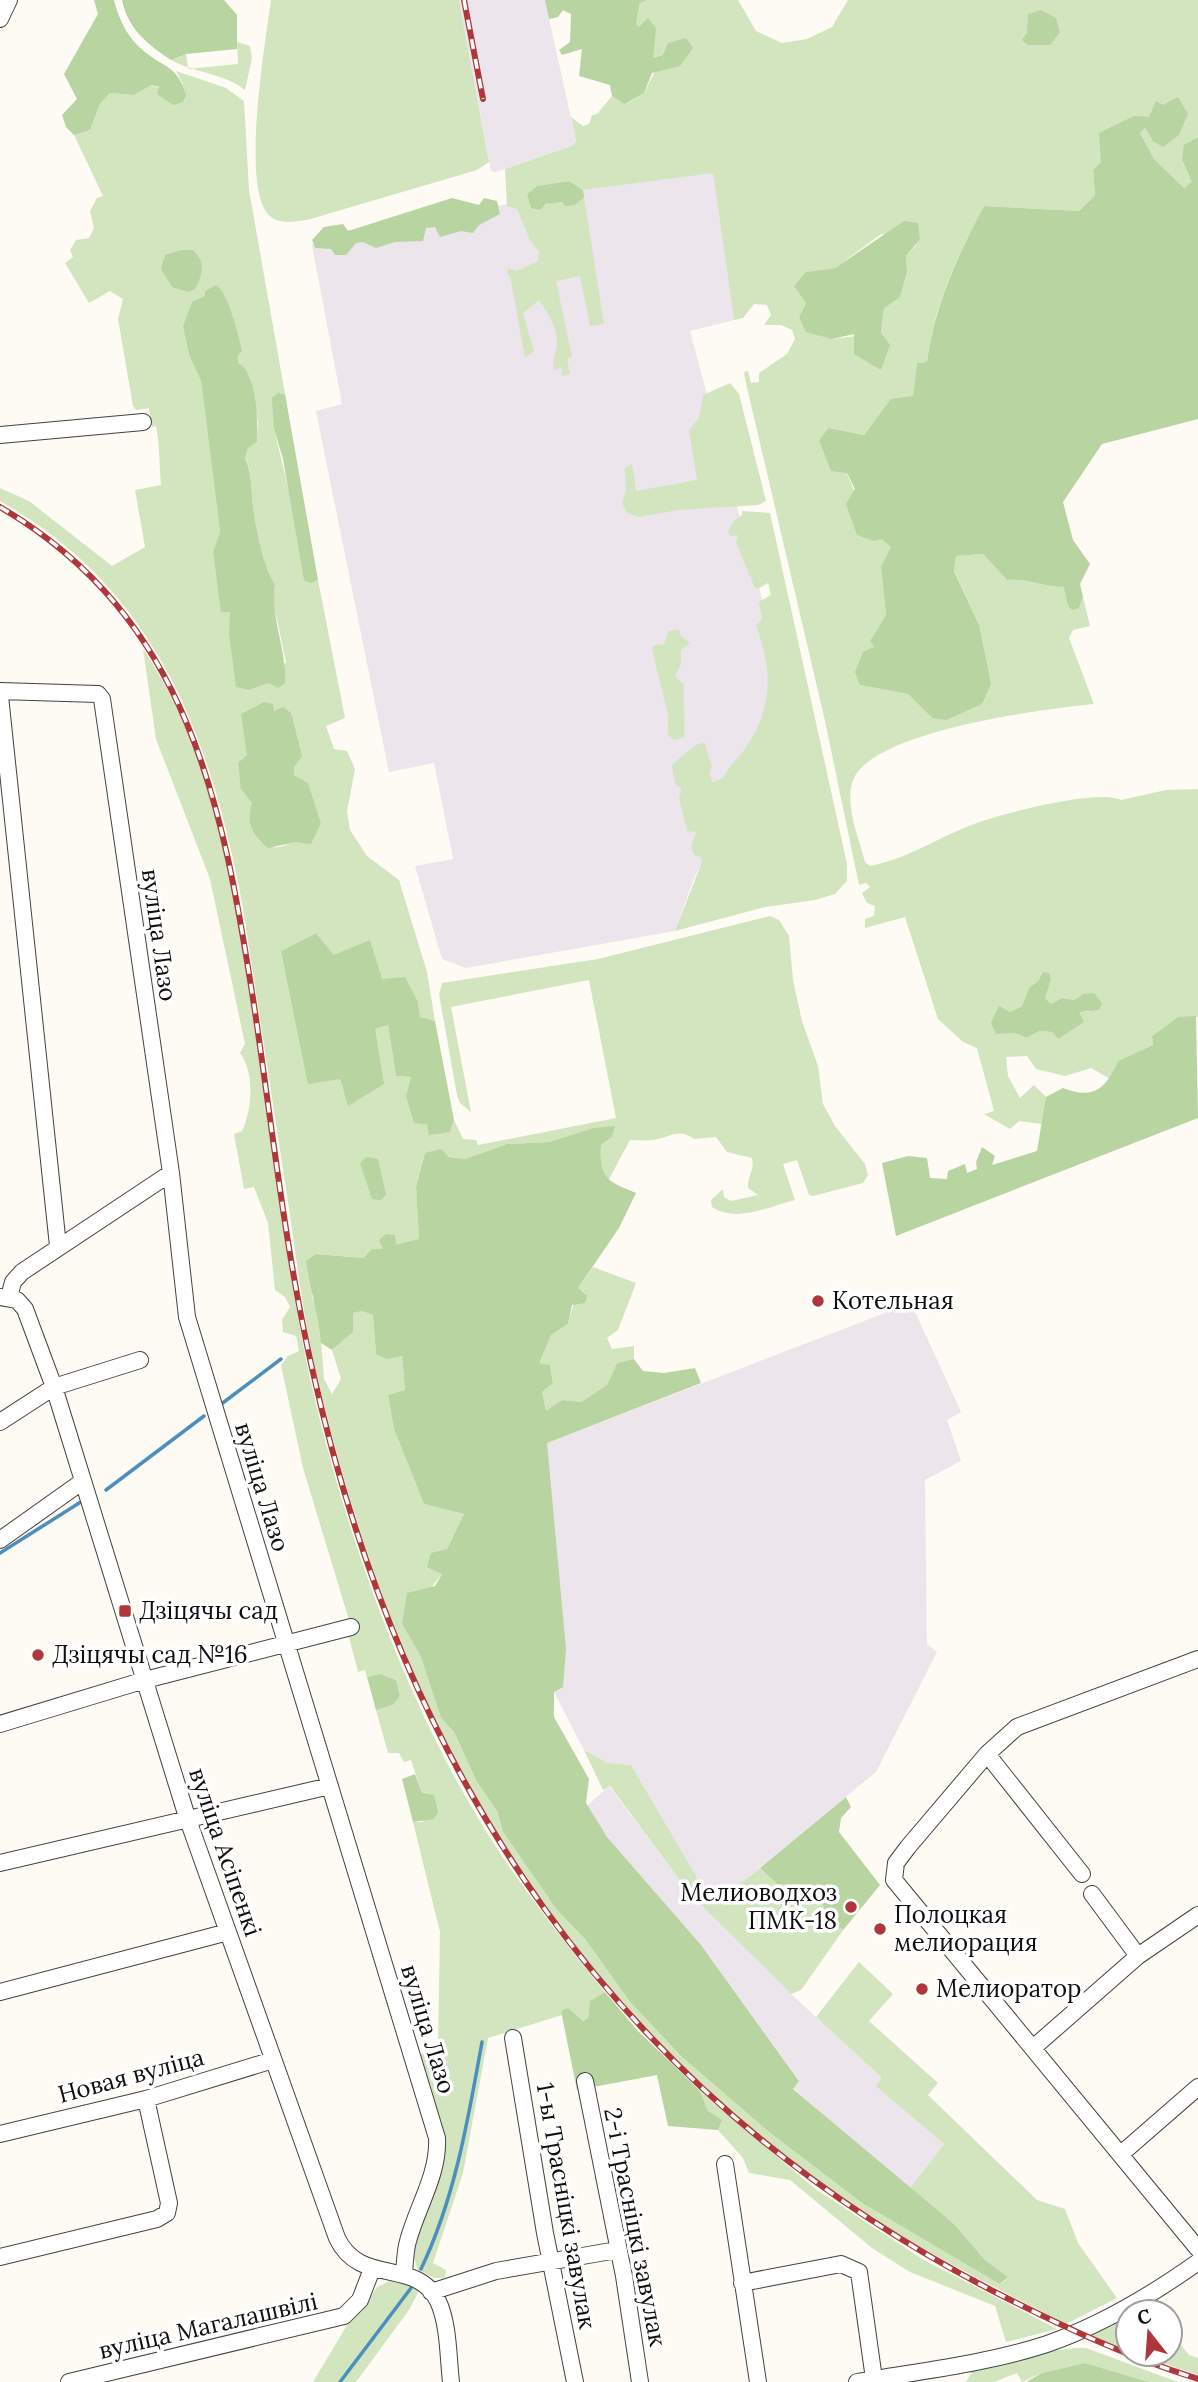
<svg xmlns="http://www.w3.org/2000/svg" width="1198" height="2382" font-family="Lora,serif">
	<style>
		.industrial { fill: #ece5ec }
		.green { fill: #d2e5bf; fill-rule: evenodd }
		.forest { fill: #b7d4a1 }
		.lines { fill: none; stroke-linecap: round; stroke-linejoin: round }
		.stream { stroke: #4c8fbe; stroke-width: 3.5 }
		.minor-casing { stroke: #424242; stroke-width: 18 }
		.minor { stroke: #fff; stroke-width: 16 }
		.rail-casing { stroke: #af373b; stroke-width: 6 }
		.rail { stroke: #fff; stroke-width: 3.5; stroke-dasharray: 10; stroke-linecap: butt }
		.poi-dot { fill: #af373b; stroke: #fff; stroke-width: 2.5 }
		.labels { text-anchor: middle; stroke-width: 7; stroke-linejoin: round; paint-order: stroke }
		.street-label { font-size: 24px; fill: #0f0f0f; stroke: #fff }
		.poi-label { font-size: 24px; fill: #0f0f0f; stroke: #fff; text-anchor: start }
	</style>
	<rect width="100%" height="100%" fill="#fdfbf3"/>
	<path class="industrial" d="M 459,0 L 545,0 L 576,141 L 574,145 L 496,172 L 491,171 Z
		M 713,172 L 734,320 L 690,331 L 789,700 L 694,878 L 675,931 L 466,968 L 442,959 L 415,866 L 453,859 L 434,763 L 389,772 L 316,411 L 342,404 L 312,245 L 318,239 L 583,190 Z
		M 911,1303 L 961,1412 L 947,1420 L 961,1461 L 925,1480 L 927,1644 L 937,1652 L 876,1772 L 713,1906 L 631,1765 L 608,1763 L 584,1750 L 554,1692 L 547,1443 Z
		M 609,1786 L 690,1894 L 791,1994 L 882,2078 L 877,2086 L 944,2144 L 909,2189 L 793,2088 L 799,2080 L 701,1945 L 607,1837 L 586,1807 Z"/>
	<path class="green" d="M 271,0 L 459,0 L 489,162 L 477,170 L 307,220 C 296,221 281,225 271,217 C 239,193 266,38 271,0 Z
		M 648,0 L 738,0 L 756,31 L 782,43 L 807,39 L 832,27 L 848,0 L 1198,0 L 1198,137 L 1195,138 L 1192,183 L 1184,188 L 1154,159 L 1140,133 L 1145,128 L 1153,141 L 1178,97 L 1149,117 L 1093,170 L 1095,195 L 1079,211 L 984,206 C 958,255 933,306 927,362 L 917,363 L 913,397 L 891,400 L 864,435 L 829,428 C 843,464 863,522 892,547 L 881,567 L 886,615 L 870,641 L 874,647 L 860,685 L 908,694 L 932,718 L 979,625 L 954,570 L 956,556 L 983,554 L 1007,580 C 1028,578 1043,587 1065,587 L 1068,606 L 1079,608 L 1083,597 L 1090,626 L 1073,630 L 1069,638 L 1094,704 C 1044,709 877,730 854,778 C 843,802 859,838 865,862 L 870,866 C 907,859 935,839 969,826 C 995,815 1099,788 1121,800 L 1166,790 L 1198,789 L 1198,1017 L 1178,1017 L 1152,1036 L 1153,1045 L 1118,1061 L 1110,1079 L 1091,1068 L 1065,1076 L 1036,1069 L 1027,1056 L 1006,1057 L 1008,1076 L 1020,1098 L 1034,1085 L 1046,1097 L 1042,1124 L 1019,1121 L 1010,1129 L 984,1114 L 994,1111 L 977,1048 L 963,1042 L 938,1019 L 905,917 L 865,928 L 865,919 L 874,916 L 875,906 L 867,903 L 862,893 L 870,887 L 866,883 L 859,885 L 825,721 L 745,379 L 744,372 L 748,371 L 751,383 L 759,382 L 759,373 L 787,354 L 795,339 L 792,330 L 781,325 L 764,325 L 771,315 L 767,305 L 754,304 L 743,318 L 734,320 L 713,173 L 583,190 L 569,181 L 537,186 L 527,194 L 539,210 C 550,200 561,201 574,205 L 584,197 L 604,324 L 590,326 L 580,276 L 556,281 L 572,357 L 567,359 L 570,374 L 562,376 L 562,368 L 554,370 C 551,359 557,352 557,342 C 557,326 547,312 539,300 L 523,313 L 534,351 L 525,358 L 510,276 L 507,274 L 508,268 L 517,271 L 538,261 L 539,252 L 530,240 L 517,209 L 507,206 L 505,169 L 574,145 L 576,141 L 571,117 L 583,126 L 589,124 L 592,115 L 597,114 L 612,96 L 626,104 L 644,93 L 663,55 L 653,58 L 636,24 L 640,3 ZM 881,234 L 917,244 L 906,256 L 907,271 L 884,308 L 881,333 L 832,339 L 799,317 L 806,303 L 806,272 L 835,268 ZM 1039,980 L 1047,986 L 1045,998 L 1051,1004 L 1062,998 L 1074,1000 L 1083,994 L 1089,1012 L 1078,1011 L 1058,1039 L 1052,1032 L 1039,1031 L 1027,1038 L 1015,1033 L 999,1007 L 1010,1012 L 1022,1006 L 1029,988 Z
		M 237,42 L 250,46 L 252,58 L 245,90 C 224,73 194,73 171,60 L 186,54 L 188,69 L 238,64 Z
		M 176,71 L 226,88 L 244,101 L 249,190 L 285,394 L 278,393 L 274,429 L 311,583 L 318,580 L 345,718 L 326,726 L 334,749 L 347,751 L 355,769 L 347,811 L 350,830 L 367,856 L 399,880 L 427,972 L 435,1021 L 420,1017 L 418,1002 L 382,979 L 334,955 L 316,933 L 281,951 L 340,1079 L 348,1105 L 374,1029 L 388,1025 L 396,1076 L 411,1077 L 427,1124 L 450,1132 L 454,1120 L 463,1139 L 476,1140 L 478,1145 L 616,1118 L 589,980 L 451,1007 L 471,1112 L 460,1103 L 457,1095 L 439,994 L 442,983 L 598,959 L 770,916 L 779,920 L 789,936 L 793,980 L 802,1021 L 818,1066 L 823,1104 L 835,1126 L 865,1164 L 868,1175 L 863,1183 L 813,1196 L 809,1195 L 797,1160 L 783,1164 L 795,1200 C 768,1207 736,1223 712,1207 L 711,1200 L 723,1189 L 724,1197 L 731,1201 L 758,1195 L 748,1188 C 747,1176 755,1170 752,1158 L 727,1152 L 716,1137 L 694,1139 C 678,1127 670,1138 652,1140 C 645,1141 637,1140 630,1140 L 608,1181 L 600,1166 L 601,1145 L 612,1137 L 614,1127 L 593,1128 L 549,1142 L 507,1144 L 465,1159 L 425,1153 L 416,1187 L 419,1239 L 364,1258 L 317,1254 L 312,1297 L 319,1313 L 324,1379 L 332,1394 L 341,1379 L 332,1350 L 353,1332 L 352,1313 L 362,1311 L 373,1315 L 376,1354 L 402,1356 L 405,1390 L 388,1395 L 394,1429 L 424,1504 L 464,1514 L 447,1549 L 442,1574 L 402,1624 L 421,1657 L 441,1718 L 454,1732 L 477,1782 L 497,1811 L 503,1832 L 557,1910 L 585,1939 L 630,2002 L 682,2057 L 769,2132 L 862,2203 L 1001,2284 L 1008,2277 L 985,2260 L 955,2225 L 909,2189 L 944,2144 L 876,2086 L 882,2078 L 816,2017 L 859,1962 L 893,1994 L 869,2021 L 938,2083 L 928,2095 L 1037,2200 L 1065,2209 L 1078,2243 L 1117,2298 L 1066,2324 C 981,2280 894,2238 817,2180 C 665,2067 532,1915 447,1745 C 387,1625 345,1497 315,1367 C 302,1311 296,1252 287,1195 C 272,1097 257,999 242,902 C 210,735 156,589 0,501 L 0,488 L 29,501 L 112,566 L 145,547 L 135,490 L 161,485 C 159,465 160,446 156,426 L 152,427 L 149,408 L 136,410 L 133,406 L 118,319 L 123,299 L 110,291 L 89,303 L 65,263 L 73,257 L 70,250 L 76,240 L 89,238 L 94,228 L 90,211 L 97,198 L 103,196 L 74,135 L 90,130 L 100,104 L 110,93 L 134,95 L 150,85 L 159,88 L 183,84 ZM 205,296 L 225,300 L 233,316 L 238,363 L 250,377 L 258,423 L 257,442 L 248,448 L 245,457 C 252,473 251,489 253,506 C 257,533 262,562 275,585 L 273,601 L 286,662 L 269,683 L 249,690 L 229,634 L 231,611 L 222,612 L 213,552 L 220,531 L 201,381 L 189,355 L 183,327 ZM 247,756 L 294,767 L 294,775 L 308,784 L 321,823 C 302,838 266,866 253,829 C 249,818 248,814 252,803 L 242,790 L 238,763 Z
		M 730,383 L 739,394 L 766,501 L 758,505 L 678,510 L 640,517 L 627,513 L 622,503 L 626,490 L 625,468 L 632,464 L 636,491 L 697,480 L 689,430 L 699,418 L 703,395 Z
		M 742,511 L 770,513 L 847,864 L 847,881 L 835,894 L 815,900 L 765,907 L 675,931 L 702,862 L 701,857 L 694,855 L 691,846 L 696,832 L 687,831 L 679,797 L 682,790 L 675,784 L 672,765 L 694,746 L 704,742 L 712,767 L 709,774 L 713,783 L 723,778 C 729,765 739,759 746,747 C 773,707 773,671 756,626 L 762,618 L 759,602 L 771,595 L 768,583 L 758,589 L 754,586 L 736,542 L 738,535 L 731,536 L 728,532 L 734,521 L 742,515 Z
		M 679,629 L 681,636 L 690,643 L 681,650 L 681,664 L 675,676 L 684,685 C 682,703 686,719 684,737 L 674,740 L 668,735 L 668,715 L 652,649 L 655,645 L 664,644 L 669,631 Z
		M 143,649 C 236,787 245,974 270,1135 C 282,1211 291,1289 307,1364 C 341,1525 409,1716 500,1853 C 532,1901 568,1947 605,1992 L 590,2001 L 588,2018 L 582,2021 L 561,2011 L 562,2015 L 488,2038 L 463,2173 L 433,2263 L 446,2270 L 445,2278 L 434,2278 L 418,2270 L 412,2253 L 442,2150 L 418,2055 L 438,2049 L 440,1932 L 413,1822 L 423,1822 L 422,1793 L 411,1760 L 404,1762 L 399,1753 L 388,1753 L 376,1710 L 393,1705 L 400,1696 L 396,1680 L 380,1674 L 367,1677 L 365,1670 L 358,1672 L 345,1622 L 349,1620 L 303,1468 L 281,1365 L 288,1356 L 299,1351 L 296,1336 L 283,1332 L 282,1320 L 290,1307 L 285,1297 L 275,1290 L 268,1223 L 254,1187 L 244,1189 L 234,1134 L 242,1131 C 252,1110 255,1072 240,1053 L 245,1044 L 210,879 L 156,739 Z
		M 593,1267 L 636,1283 L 618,1330 L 607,1338 L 612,1349 L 634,1346 L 634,1359 L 617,1363 L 607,1385 L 581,1402 L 562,1400 L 546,1412 L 542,1392 L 553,1382 L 550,1365 L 538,1363 L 551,1335 L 568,1324 L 578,1288 Z
		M 584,1750 L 608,1763 L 631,1765 L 713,1905 L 760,1868 L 777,1884 L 809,1887 L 821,1898 L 826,1916 L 836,1928 L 844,1929 L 801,1990 L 791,1994 L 690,1894 L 610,1786 L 603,1790 Z
		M 700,2091 L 814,2188 L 922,2259 L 1057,2329 L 1006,2342 L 995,2306 L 910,2272 L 872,2248 L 790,2180 L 749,2173 L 743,2158 L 718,2130 L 721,2120 L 708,2111 Z
		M 390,2281 L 403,2281 L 419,2291 L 409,2310 L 356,2382 L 313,2382 L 352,2317 L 363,2308 L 377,2287 Z
		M 1128,2313 L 1128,2351 L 1086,2334 Z
		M 1170,2331 L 1189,2355 L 1198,2358 L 1198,2375 L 1136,2354 L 1170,2354 Z
		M 1075,2348 L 1086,2348 L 1178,2382 L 1149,2382 L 1085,2363 L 1042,2373 L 1022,2382 L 1017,2373 L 994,2382 L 966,2382 L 972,2372 L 1050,2351 Z"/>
	<path class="forest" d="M 94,0 L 114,0 C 119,20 128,39 145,52 C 166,69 177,65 186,95 L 183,102 L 173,105 L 157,94 L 159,87 L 151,85 L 134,95 L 110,93 L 100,104 L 90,130 L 74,135 L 66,127 L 62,115 L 77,99 L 64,74 L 98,14 Z
		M 122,0 L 224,0 L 237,15 L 237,49 L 186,54 L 171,60 C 147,44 128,29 122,0 Z
		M 545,0 L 648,0 L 640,3 L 636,24 L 639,27 L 648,18 L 656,28 L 653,58 L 663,55 L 668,43 L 686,38 L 693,48 L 680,66 L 652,73 L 644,93 L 625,104 L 612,96 L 610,85 L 579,76 L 582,49 L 562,55 L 559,50 L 570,42 L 571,14 L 563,10 L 558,17 L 549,19 Z
		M 1041,10 L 1056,18 L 1060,32 L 1050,45 L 1028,45 L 1022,40 L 1027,33 L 1028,14 Z
		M 1178,97 L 1188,114 L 1179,135 L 1163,147 L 1153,141 L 1145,128 L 1140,133 L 1154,159 L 1184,188 L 1192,182 L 1182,159 L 1184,145 L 1198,137 L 1198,419 L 1102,444 L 1063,502 L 1073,540 L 1090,564 L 1080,584 L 1083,597 L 1079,608 L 1072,610 L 1068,606 L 1064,587 C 1043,587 1028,578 1007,580 L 983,554 L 956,556 L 954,571 L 979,625 L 991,684 L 982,704 L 946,720 L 932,718 L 908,694 L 860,685 L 855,672 L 863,652 L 874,647 L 870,641 L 886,615 L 881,567 L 891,547 L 882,539 L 874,541 L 857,535 L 846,504 L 855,489 L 847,473 L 831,471 L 819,440 L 829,428 L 864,435 L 891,399 L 913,396 L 917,363 L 927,362 C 934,306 958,255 984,206 L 1079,211 L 1095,195 L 1093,170 L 1101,162 L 1099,133 L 1134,116 L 1149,117 L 1156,101 L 1163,105 Z
		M 569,181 L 583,190 L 584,197 L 575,205 L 565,206 L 562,202 L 546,204 L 540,210 L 531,208 L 527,194 L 537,186 Z
		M 452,198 L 479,205 L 484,198 L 497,201 L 500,214 L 479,225 L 473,233 L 461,231 L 440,237 L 435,227 L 426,228 L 423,241 L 395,242 L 376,248 L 363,242 L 356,243 L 346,255 L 335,255 L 331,249 L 315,248 L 312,240 L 324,227 L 343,224 L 348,231 Z
		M 904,221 L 918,223 L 920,239 L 906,256 L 907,271 L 900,297 L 884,308 L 881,333 L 890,345 L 881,370 L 854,354 L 854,334 L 832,339 L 806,332 L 799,317 L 806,303 L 794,286 L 806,272 L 835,268 Z
		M 181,250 L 193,250 C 206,263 203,273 195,289 L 188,292 L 172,287 L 161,269 L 165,255 Z
		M 216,285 C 229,293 238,335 242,351 L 238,355 L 238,363 C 257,371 258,423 257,442 L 248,448 L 245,458 C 252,473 251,489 253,506 C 257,533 262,562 275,585 C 270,618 287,650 285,683 L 278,688 L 269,683 L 249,690 L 236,687 L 229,634 L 230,612 L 221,612 L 213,552 L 220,531 L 201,381 L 189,355 L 183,327 L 192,302 L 205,296 L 205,291 Z
		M 278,393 L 285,394 L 318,580 L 311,583 L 304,580 L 283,459 L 274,429 L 272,398 Z
		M 264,702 L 273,704 L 274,711 L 283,707 L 291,713 L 302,756 L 294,767 L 294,775 L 308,783 L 321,823 L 311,844 L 296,842 L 268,848 C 253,836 245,822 252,803 L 241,789 L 238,763 L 247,755 L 241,714 Z
		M 316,933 L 334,955 L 370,940 L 382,979 L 405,977 L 418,1002 L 420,1017 L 435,1021 L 454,1120 L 450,1132 L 429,1135 L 427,1124 L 414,1123 L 406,1096 L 411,1077 L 396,1076 L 388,1025 L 375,1029 L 384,1084 L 348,1106 L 340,1079 L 308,1084 L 281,951 Z
		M 1043,972 L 1049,973 L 1051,979 L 1045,998 L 1051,1004 L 1062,998 L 1074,1000 L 1083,994 L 1094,993 L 1102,1003 L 1099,1010 L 1079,1012 L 1084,1022 L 1058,1039 L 1052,1032 L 1039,1031 L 1027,1038 L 1015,1033 L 996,1034 L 991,1023 L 999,1006 L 1010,1012 L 1022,1006 L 1029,988 L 1039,980 Z
		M 1196,1016 L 1198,1118 L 896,1236 L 882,1163 L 908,1156 L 927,1158 L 930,1178 L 947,1179 L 948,1171 L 965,1164 L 967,1173 L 977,1169 L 976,1162 L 982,1147 L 995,1156 L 992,1165 L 1037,1151 L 1046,1097 L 1063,1088 C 1093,1100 1106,1089 1118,1061 L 1153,1045 L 1152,1036 L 1178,1017 Z
		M 615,1126 L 612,1137 L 601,1145 C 599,1179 607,1181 636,1193 L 619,1228 L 578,1288 L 587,1296 L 585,1303 L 572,1305 L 568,1324 L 551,1335 L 539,1363 L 550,1365 L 553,1383 L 542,1392 L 546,1411 L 562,1400 L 581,1402 L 607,1385 L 617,1363 L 634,1359 L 643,1371 L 664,1373 L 695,1368 L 701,1383 L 547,1443 L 566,1649 L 563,1687 L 554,1692 L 554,1717 L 589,1779 L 586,1803 L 607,1837 L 701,1945 L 799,2081 L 793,2089 L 955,2225 L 985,2260 L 1008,2277 L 1000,2284 L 862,2203 L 769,2132 L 682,2057 L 630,2002 L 585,1939 L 557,1910 L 503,1832 L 497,1811 L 477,1782 L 454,1732 L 441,1718 L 421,1657 L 402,1624 L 407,1593 L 435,1586 L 442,1574 L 427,1567 L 431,1553 L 447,1549 L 464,1514 L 424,1504 L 394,1429 L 388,1395 L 405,1390 L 402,1356 L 387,1359 L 376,1354 L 373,1315 L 362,1311 L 353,1313 L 353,1332 L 332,1350 L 321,1343 C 319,1315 310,1290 306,1261 L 316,1254 L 364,1258 L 372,1249 L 383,1249 L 379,1240 L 386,1234 L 395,1235 L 396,1245 L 419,1239 L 416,1187 L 425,1153 L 441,1149 L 449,1157 L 465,1159 L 507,1144 L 549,1142 L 593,1128 Z
		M 366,1157 L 378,1159 L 386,1195 L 381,1200 L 372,1199 L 360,1163 Z
		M 380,1674 L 396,1680 L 400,1696 L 393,1705 L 376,1710 L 367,1677 Z
		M 415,1774 L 422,1793 L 434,1795 L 438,1812 L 434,1819 L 413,1822 L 402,1779 Z
		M 846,1797 L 851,1807 L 841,1818 L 839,1832 L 880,1885 L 844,1929 L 836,1928 L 826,1916 L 821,1898 L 809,1887 L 777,1884 L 760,1868 Z
		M 605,1992 L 637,2030 L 700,2091 L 708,2111 L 722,2120 L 718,2130 L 668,2126 L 657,2075 L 577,2090 L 561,2011 L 568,2008 L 583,2021 L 588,2018 L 590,2001 Z
		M 1085,2363 L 1149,2382 L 1026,2382 L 1042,2373 Z"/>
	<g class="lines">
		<path class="stream" d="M 220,1405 L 281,1359
			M 106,1490 L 204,1416
			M 0,1553 L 84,1500
			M 421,2269 C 455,2198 468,2120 482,2042
			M 340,2382 L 411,2288"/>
		<defs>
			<path id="minor" d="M 0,19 L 9,0
				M 0,435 L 143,422
				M 0,691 L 98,694 L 102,699 L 171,1173 L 187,1317 L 437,2138 C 439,2174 417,2207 408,2241 C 405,2251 405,2263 404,2274
				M 0,696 L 58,1246
				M 0,1297 L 17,1300 L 25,1309 L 54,1387 L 187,1817 L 337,2238 C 360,2287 416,2257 438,2301 C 449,2325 448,2357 451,2382
				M 9,1297 L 13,1282 L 22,1272 L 171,1173
				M 0,1422 L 54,1387 L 140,1360
				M 0,1540 L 83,1481
				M 1198,1659 L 1017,1727 L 987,1754 L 908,1847 L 896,1863 L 894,1880 L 1198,2249
				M 0,1724 L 145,1680 L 351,1627
				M 987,1754 L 1082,1874
				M 0,1863 L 330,1786
				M 1092,1894 L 1138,1956
				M 0,1992 L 228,1932
				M 513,2038 L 545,2233 L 575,2382
				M 1033,2048 L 1138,1956 L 1198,1915
				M 585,2081 L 624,2276 L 640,2382
				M 0,2134 L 146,2099 L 273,2060
				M 1121,2154 L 1198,2087
				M 725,2164 L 758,2382
				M 0,2257 L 157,2219 L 167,2213 L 169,2203 L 146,2099
				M 742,2283 L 841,2264 L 859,2272 L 874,2379
				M 431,2292 L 496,2271 L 617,2250
				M 69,2382 L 344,2316 L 360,2300 L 372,2269
				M 857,2382 C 920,2371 986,2364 1047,2344 C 1099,2326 1153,2294 1198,2262"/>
		</defs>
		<use href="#minor" class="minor-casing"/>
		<use href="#minor" class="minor"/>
		<defs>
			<path id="rail" d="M 464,0 L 483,99
				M 0,507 C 190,618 223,806 254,1005 C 272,1125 285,1249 312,1368 C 403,1776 615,2095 991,2290 C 1059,2325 1125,2356 1198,2379"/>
		</defs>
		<use href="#rail" class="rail-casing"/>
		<use href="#rail" class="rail"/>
	</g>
	<g class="poi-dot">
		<circle cx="818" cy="1301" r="7"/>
		<rect x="118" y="1604" width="14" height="14" rx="3.5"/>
		<circle cx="38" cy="1655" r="7"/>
		<circle cx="851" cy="1907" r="7"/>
		<circle cx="880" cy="1929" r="7"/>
		<circle cx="922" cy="1989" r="7"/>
	</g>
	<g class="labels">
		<g class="street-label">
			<text transform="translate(159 935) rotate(82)" y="8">вуліца Лазо</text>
			<text transform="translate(262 1487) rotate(73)" y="8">вуліца Лазо</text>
			<text transform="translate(225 1852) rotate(71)" y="8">вуліца Асіпенкі</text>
			<text transform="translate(428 2029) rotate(73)" y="8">вуліца Лазо</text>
			<text transform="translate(131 2076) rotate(-15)" y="8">Новая вуліца</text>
			<text transform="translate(566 2206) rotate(80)" y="8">1-ы Трасніцкі завулак</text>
			<text transform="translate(635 2227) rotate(79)" y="8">2-і Трасніцкі завулак</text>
			<text transform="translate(208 2326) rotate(-13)" y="8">вуліца Магалашвілі</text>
		</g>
		<g class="poi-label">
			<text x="832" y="1309">Котельная</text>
			<text x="139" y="1619">Дзіцячы сад</text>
			<text x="52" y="1663">Дзіцячы сад №16</text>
			<text x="837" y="1901" text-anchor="end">Мелиоводхоз<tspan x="837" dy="28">ПМК-18</tspan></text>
			<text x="894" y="1923">Полоцкая<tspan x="894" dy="28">мелиорация</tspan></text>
			<text x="936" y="1997">Мелиоратор</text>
		</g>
	</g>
	<g transform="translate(1149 2333) rotate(343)"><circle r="33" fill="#ffffff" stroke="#9f9f9f" stroke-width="2"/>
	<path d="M0-5L12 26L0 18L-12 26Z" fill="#af373b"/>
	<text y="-10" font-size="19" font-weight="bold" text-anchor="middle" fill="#0f0f0f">С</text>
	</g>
</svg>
